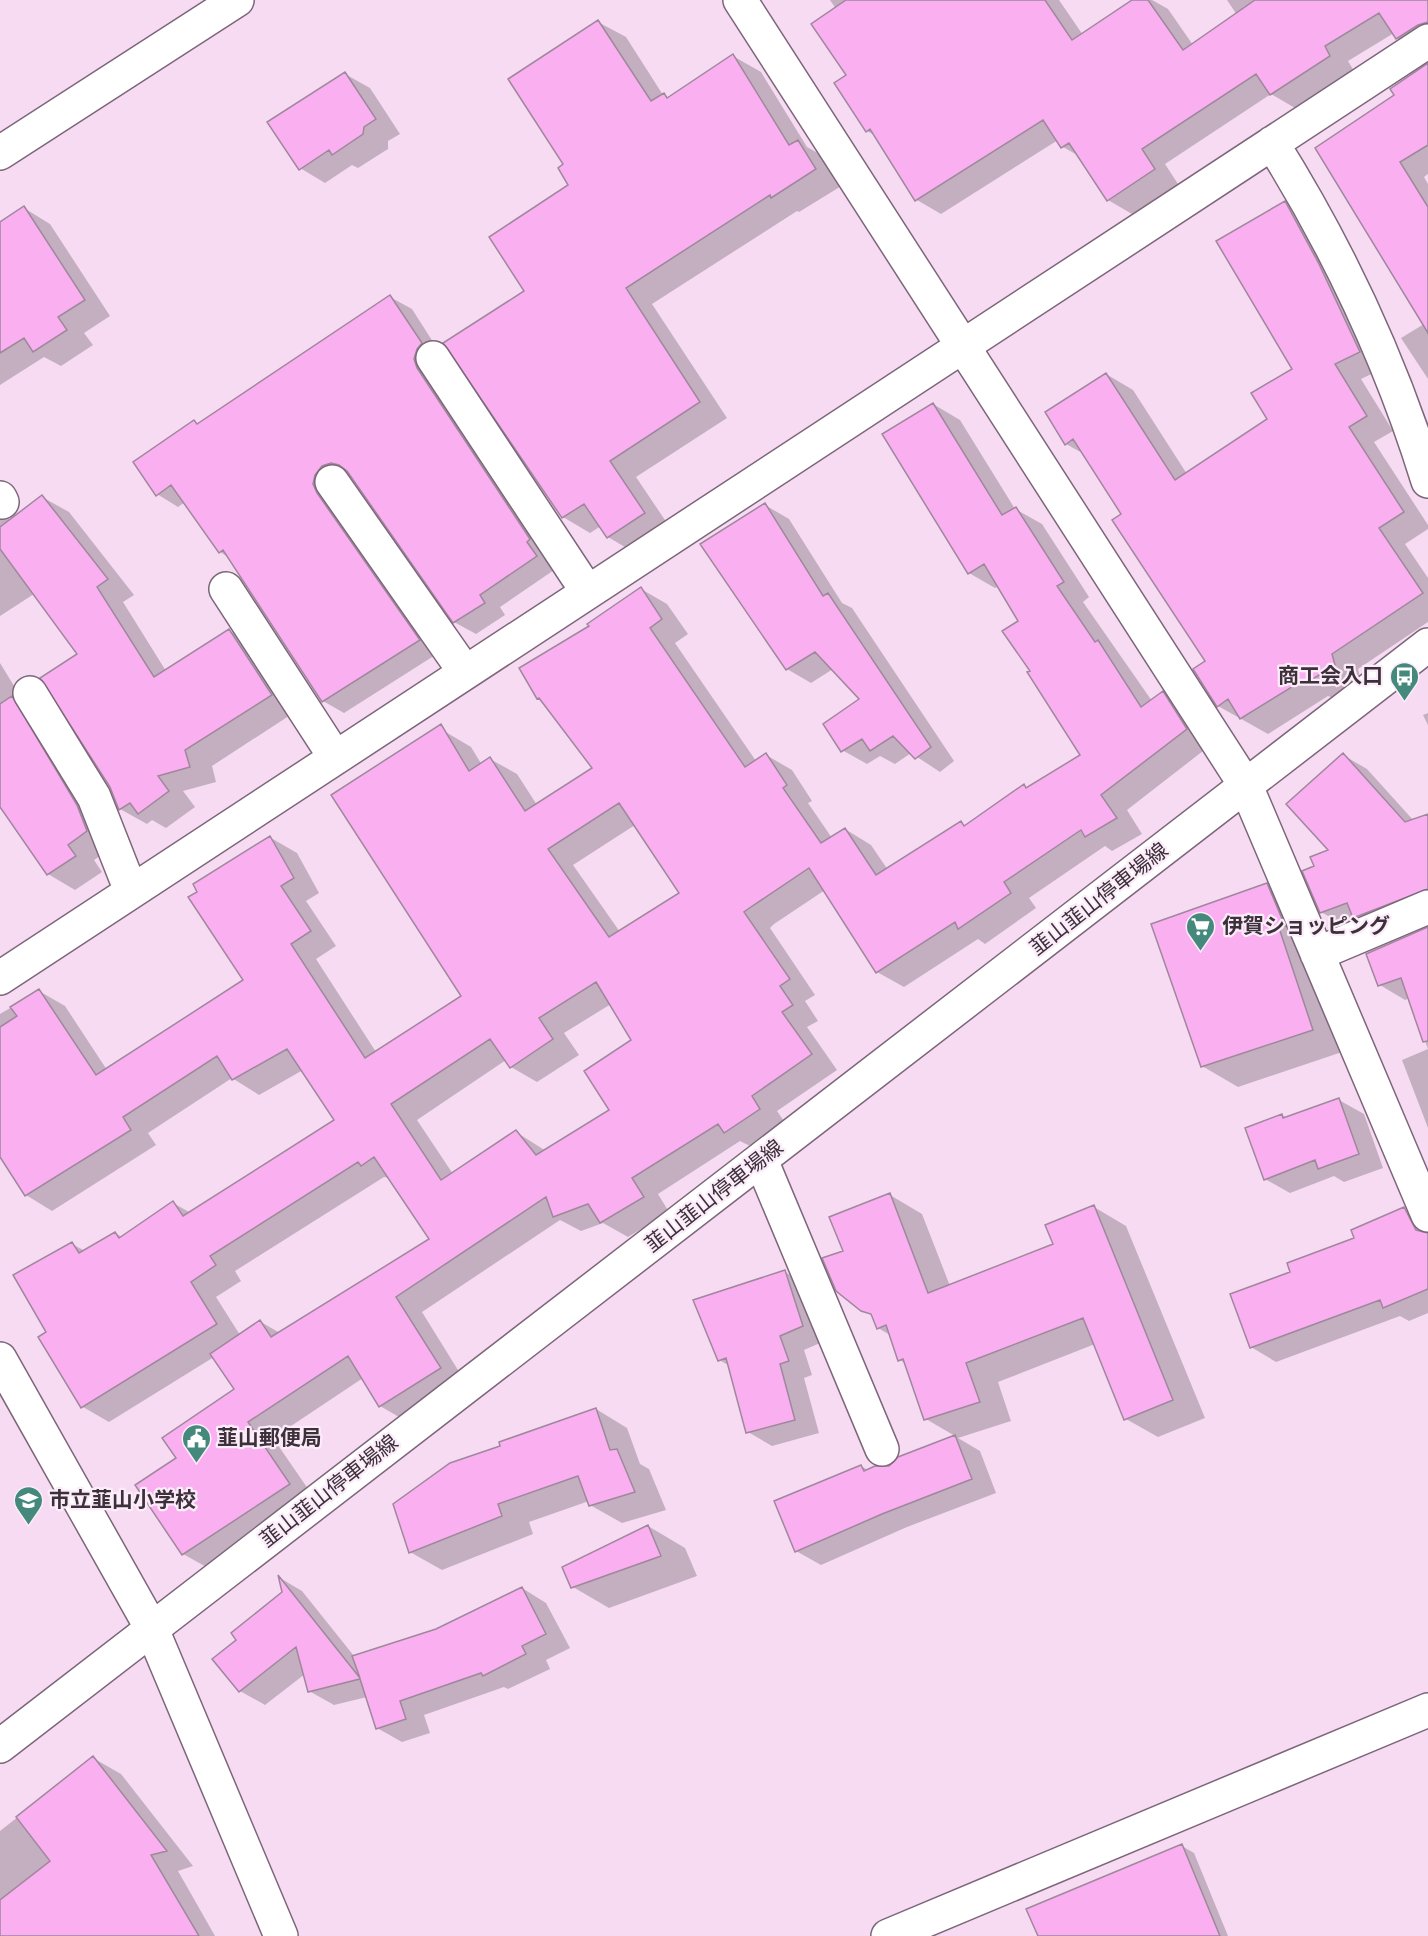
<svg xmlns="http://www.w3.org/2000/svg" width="1428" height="1936" font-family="'Asap Condensed','Noto Sans JP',sans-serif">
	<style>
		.shadow { fill: #0003; fill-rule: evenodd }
		.building { fill: #faaff1; stroke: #9f879c; stroke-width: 1.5; fill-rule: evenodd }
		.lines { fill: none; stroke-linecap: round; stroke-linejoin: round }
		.minor-casing { stroke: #7d667a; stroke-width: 36 }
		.major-casing { stroke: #7d667a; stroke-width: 36 }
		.minor { stroke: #fff; stroke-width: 33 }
		.major { stroke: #fff; stroke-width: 33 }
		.labels { text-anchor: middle; stroke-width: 4.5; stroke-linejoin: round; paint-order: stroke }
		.poi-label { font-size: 21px; font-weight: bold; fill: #3c313a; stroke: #fcecfa; text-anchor: start }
		.street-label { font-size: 21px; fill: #3c313a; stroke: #fcecfa }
	</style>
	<rect width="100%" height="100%" fill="#f6dbf2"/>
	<path class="shadow" d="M 830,0 L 1059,0 L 1083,35 L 1135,0 L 1152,0 L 1168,9 L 1193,45 L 1237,15 L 1227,0 L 1428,0 L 1428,49 L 1422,52 L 1397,38 L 1394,33 L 1348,61 L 1354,71 L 1295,108 L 1271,94 L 1165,164 L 1178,184 L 1132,214 L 1108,200 L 1079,156 L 1063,147 L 1058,140 L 941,214 L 917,200 L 876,136 L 867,131 L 848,76 L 836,9 Z
		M 598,22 L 626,37 L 663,95 L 670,98 L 733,56 L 761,72 L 807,147 L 825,157 L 843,185 L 799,212 L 797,211 L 652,304 L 727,418 L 636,477 L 671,529 L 635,553 L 608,537 L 601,526 L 590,533 L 563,517 L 526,291 L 570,186 L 566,165 Z
		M 1428,64 L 1428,174 L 1424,177 L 1428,184 L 1428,379 L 1401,338 L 1424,324 L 1317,149 L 1396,95 Z
		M 345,74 L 370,88 L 400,134 L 388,141 L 388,149 L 358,168 L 352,165 L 325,183 L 300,168 Z
		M 1285,202 L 1311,218 L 1386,367 L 1361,379 L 1393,431 L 1374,442 L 1428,525 L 1428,529 L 1405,544 L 1428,578 L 1428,622 L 1358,669 L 1361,681 L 1333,698 L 1328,696 L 1268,734 L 1218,706 L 1207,661 L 1123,515 L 1084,454 L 1066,444 L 1106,374 L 1133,390 L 1187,474 L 1269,419 L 1294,369 Z
		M 24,208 L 50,224 L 110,316 L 84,333 L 93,345 L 61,366 L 44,357 L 0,385 L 0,223 Z
		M 390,297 L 412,309 L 442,356 L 557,568 L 500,607 L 505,615 L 476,634 L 454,622 L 352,475 L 343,478 L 440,652 L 344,713 L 323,701 L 230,558 L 220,552 L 185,502 L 178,507 L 157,494 L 194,422 L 199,425 Z
		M 933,404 L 960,420 L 1015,509 L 1042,524 L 1089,597 L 1083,602 L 1152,701 L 1163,693 L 1189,708 L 1212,744 L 1127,810 L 1142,834 L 1112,851 L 1105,846 L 1029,898 L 1036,908 L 985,944 L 978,939 L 904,987 L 877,972 L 825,890 L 774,924 L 770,928 L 815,995 L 805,1001 L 818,1021 L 807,1027 L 837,1070 L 777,1111 L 786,1124 L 752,1147 L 740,1141 L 658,1194 L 669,1212 L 628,1237 L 603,1223 L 581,1231 L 560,1220 L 422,1312 L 466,1383 L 406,1421 L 380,1406 L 363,1378 L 273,1438 L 315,1499 L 210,1569 L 183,1554 L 137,1486 L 178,1458 L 236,1390 L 214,1357 L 109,1422 L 83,1407 L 40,1337 L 48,1333 L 72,1244 L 85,1251 L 115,1233 L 122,1237 L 173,1203 L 191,1213 L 336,1120 L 303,1070 L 259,1095 L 232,1078 L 148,1133 L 156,1145 L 52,1211 L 26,1195 L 0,1154 L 0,1014 L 39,991 L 65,1006 L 107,1070 L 245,980 L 271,838 L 297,853 L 319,893 L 306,901 L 336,946 L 316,959 L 376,1052 L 463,996 L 444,731 L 471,747 L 482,765 L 490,759 L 517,774 L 537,805 L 594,769 L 538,698 L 591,626 L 641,589 L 667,604 L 688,634 L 675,643 L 756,761 L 766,755 L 792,770 L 812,801 L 808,803 L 832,838 L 845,829 L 871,845 L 888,870 L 961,823 L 966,826 L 1024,786 L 1028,788 L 1082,756 L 1032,671 L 1020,621 L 999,586 L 995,588 L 969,573 ZM 635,825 L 681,893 L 620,932 L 573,865 ZM 611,1004 L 633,1041 L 611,1111 L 546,1151 L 516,1132 L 453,1174 L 417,1120 L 506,1060 L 511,1067 L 537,1082 L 579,1055 L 564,1033 ZM 384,1177 L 390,1178 L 431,1240 L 280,1333 L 261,1322 L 240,1335 L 216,1297 L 241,1281 L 235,1271 Z
		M 42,497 L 69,512 L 134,595 L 123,602 L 166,671 L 230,631 L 256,646 L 298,710 L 212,766 L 216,782 L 183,791 L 195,807 L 166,828 L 152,820 L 147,824 L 120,809 L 79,654 L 34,594 L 0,616 L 0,503 L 10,521 Z
		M 765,505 L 789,519 L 842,603 L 852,608 L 954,761 L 940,772 L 911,753 L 895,764 L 880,756 L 867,764 L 842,750 L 862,700 L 833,669 L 811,683 L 787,669 Z
		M 0,663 L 113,847 L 94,860 L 102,872 L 75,890 L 48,874 L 0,808 Z
		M 1428,713 L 1428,725 L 1423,715 Z
		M 1343,755 L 1367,769 L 1414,821 L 1428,815 L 1428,911 L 1346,926 L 1321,912 L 1316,867 L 1331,851 Z
		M 1267,885 L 1302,905 L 1348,1050 L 1238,1087 L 1202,1066 Z
		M 1428,929 L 1428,1128 L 1402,1060 L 1428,1049 L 1409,998 L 1405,1000 L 1380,985 Z
		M 1339,1100 L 1364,1114 L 1383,1168 L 1344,1182 L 1334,1176 L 1290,1193 L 1265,1179 L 1282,1115 L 1287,1118 Z
		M 890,1195 L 922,1214 L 950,1286 L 1055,1245 L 1094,1207 L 1126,1226 L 1205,1418 L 1158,1437 L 1126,1419 L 1095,1344 L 998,1382 L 1011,1421 L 958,1438 L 980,1451 L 996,1493 L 907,1527 L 821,1565 L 796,1551 L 861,1466 L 868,1470 L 889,1468 L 955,1436 L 926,1419 L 906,1364 L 900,1360 L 890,1335 L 878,1328 L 873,1316 L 862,1310 L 844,1252 Z
		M 1396,1213 L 1421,1227 L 1428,1245 L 1428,1313 L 1409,1321 L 1400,1316 L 1276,1362 L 1251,1347 L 1292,1273 L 1356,1239 Z
		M 785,1272 L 809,1286 L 827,1340 L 804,1350 L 812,1375 L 804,1378 L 819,1433 L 772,1446 L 748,1432 L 730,1366 L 719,1360 Z
		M 596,1409 L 627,1428 L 640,1464 L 649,1469 L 666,1510 L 622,1523 L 590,1505 L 589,1501 L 529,1522 L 533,1534 L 442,1570 L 410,1552 L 502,1447 Z
		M 648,1526 L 685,1548 L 697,1576 L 609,1608 L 573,1587 Z
		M 280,1578 L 302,1591 L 354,1656 L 437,1630 L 522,1588 L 546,1603 L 570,1648 L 546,1660 L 550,1669 L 508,1689 L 504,1687 L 424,1715 L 430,1733 L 402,1742 L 377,1728 L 367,1697 L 334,1705 L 309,1691 L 305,1674 L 265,1705 L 240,1691 L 214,1659 L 238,1640 L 284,1593 Z
		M 93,1758 L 121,1774 L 193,1866 L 178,1871 L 215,1936 L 0,1936 L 0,1831 Z
		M 1182,1846 L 1194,1853 L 1228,1936 L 1039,1936 Z"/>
	<path class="building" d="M 846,0 L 1045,0 L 1072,40 L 1132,0 L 1148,0 L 1183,50 L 1255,0 L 1428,0 L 1428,22 L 1418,25 L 1396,39 L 1379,13 L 1325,46 L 1330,56 L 1270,95 L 1256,74 L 1142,149 L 1155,169 L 1107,201 L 1069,143 L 1061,148 L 1043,120 L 915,201 L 870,129 L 866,132 L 834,83 L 846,75 L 811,24 Z
		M 598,20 L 651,101 L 664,93 L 667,98 L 733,54 L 789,145 L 798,140 L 816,169 L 771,198 L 770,195 L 626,288 L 700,402 L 610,461 L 645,513 L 607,538 L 584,504 L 562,518 L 443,343 L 524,291 L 489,237 L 568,185 L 558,168 L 563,164 L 508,79 Z
		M 1428,63 L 1428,145 L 1400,162 L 1428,207 L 1428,333 L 1315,148 L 1394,95 L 1390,89 Z
		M 345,72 L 376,119 L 364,127 L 363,134 L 332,155 L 329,150 L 299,170 L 267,122 Z
		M 1285,201 L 1319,264 L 1360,352 L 1335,364 L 1367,416 L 1349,427 L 1404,512 L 1379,528 L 1423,593 L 1332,654 L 1335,665 L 1305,684 L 1303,680 L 1240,719 L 1228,699 L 1217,707 L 1193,669 L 1205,661 L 1112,520 L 1121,514 L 1073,439 L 1065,445 L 1045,412 L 1106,373 L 1175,480 L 1267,419 L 1251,393 L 1292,369 L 1216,241 Z
		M 24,206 L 85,300 L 58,317 L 67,330 L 33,352 L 24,338 L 0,353 L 0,222 Z
		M 390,295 L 422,343 L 417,349 L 414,359 L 417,368 L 530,539 L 527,542 L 537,556 L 480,595 L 485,603 L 453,623 L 347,471 L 339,465 L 331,463 L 322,466 L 315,475 L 313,484 L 317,493 L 420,640 L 322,702 L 223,550 L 219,553 L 171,485 L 156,496 L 133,462 L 194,420 L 197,424 Z
		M 933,403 L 1002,515 L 1016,507 L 1064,582 L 1057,586 L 1095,642 L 1098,640 L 1141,707 L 1163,691 L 1187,729 L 1101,795 L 1117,818 L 1085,837 L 1081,830 L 1004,882 L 1011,893 L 958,929 L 955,922 L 876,973 L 809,868 L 748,909 L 744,912 L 790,979 L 780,986 L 793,1005 L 782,1012 L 812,1054 L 752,1096 L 760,1109 L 724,1133 L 718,1124 L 632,1178 L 644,1197 L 600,1223 L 588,1204 L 553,1217 L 546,1197 L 396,1297 L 441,1368 L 379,1407 L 348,1356 L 248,1422 L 290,1484 L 182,1555 L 135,1485 L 176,1458 L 162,1438 L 234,1389 L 210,1354 L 260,1320 L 271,1337 L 429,1239 L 374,1157 L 361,1166 L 358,1162 L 210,1256 L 216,1265 L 191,1282 L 217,1324 L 81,1408 L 38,1337 L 46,1332 L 13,1275 L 72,1242 L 79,1253 L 115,1232 L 119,1238 L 173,1201 L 183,1216 L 334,1120 L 287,1049 L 232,1080 L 217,1056 L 123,1117 L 131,1130 L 25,1196 L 0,1157 L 0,1027 L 17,1016 L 10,1007 L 39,989 L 96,1075 L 243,980 L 188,897 L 197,892 L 193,884 L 270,836 L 294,878 L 281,886 L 311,931 L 291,944 L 365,1058 L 461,996 L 331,795 L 441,724 L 469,771 L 490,757 L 525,811 L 592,768 L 539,698 L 537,699 L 519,668 L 589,626 L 587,624 L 641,587 L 662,619 L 650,628 L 745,767 L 766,753 L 787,785 L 783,788 L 821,843 L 845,828 L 876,875 L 961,821 L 964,826 L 1024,784 L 1026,788 L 1080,755 L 1027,672 L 1030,671 L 1002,631 L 1018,621 L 984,564 L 968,574 L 882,434 ZM 619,803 L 679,893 L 609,937 L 548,849 ZM 596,982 L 631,1040 L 584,1071 L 609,1110 L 536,1155 L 516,1130 L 441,1180 L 391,1104 L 490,1039 L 510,1068 L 553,1039 L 539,1018 Z
		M 42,495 L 108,579 L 97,587 L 154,677 L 229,629 L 272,695 L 185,750 L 190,767 L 158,776 L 169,791 L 138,814 L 130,803 L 119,810 L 110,787 L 40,678 L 77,654 L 0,549 L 0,527 Z
		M 765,503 L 823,596 L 828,593 L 931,747 L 915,759 L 893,736 L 870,751 L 862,739 L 841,752 L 823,724 L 859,699 L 815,652 L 786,670 L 700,544 Z
		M 12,696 L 77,805 L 87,831 L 68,845 L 76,856 L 47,875 L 0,807 L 0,704 Z
		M 1343,753 L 1405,822 L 1428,814 L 1428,889 L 1353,918 L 1347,903 L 1320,913 L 1302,871 L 1314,866 L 1310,857 L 1328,850 L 1286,804 Z
		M 1267,883 L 1285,926 L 1279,928 L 1313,1030 L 1201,1067 L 1151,924 Z
		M 1428,927 L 1428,1041 L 1423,1042 L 1401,978 L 1378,986 L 1366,954 Z
		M 1339,1098 L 1359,1154 L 1318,1169 L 1315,1160 L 1264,1180 L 1245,1128 L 1282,1114 L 1283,1118 Z
		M 890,1193 L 928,1293 L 1053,1244 L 1045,1225 L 1094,1205 L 1173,1400 L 1124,1420 L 1083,1318 L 966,1363 L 980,1402 L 924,1420 L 903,1359 L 898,1361 L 886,1325 L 877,1329 L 871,1314 L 861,1311 L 836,1291 L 822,1258 L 843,1251 L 829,1217 Z
		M 1404,1207 L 1416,1230 L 1428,1233 L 1428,1289 L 1383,1308 L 1380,1300 L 1250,1348 L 1230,1294 L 1290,1272 L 1287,1263 L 1354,1238 L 1351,1230 Z
		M 785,1270 L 803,1326 L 780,1336 L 789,1361 L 780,1364 L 795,1420 L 746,1433 L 726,1358 L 718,1361 L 693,1300 Z
		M 596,1408 L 610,1450 L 617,1449 L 635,1492 L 589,1506 L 578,1476 L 498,1504 L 502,1516 L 409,1553 L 393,1504 L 450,1463 L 500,1446 L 499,1442 Z
		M 955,1435 L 972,1479 L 882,1514 L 795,1552 L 774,1501 L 861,1465 L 864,1471 L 875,1466 L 889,1466 L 898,1457 Z
		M 648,1525 L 661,1556 L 571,1588 L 562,1567 Z
		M 278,1575 L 360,1678 L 352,1656 L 436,1629 L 522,1587 L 546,1634 L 522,1646 L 526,1654 L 483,1676 L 481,1673 L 400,1701 L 406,1719 L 376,1729 L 360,1679 L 308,1692 L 296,1647 L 239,1692 L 212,1659 L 236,1640 L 231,1633 L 282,1592 Z
		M 93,1756 L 167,1851 L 151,1855 L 199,1936 L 0,1936 L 0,1900 L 50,1861 L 16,1817 Z
		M 1182,1844 L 1220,1936 L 1038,1936 L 1026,1909 Z"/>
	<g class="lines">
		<defs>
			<path id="minor" d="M 740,0 L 1246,786 L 1428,1215
				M 1272,143 C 1339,250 1391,361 1428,481
				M 0,153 L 237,0
				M 433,358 L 587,591
				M 332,482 L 465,672
				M 0,498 L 2,502
				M 226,589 L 335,757
				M 30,693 L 94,797 L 131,891
				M 1317,954 L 1428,907
				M 0,978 L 1428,41
				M 761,1160 L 882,1449
				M 0,1359 L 151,1627 L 281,1936
				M 888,1936 L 1428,1710"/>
			<path id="major" d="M 0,1746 L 1428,645"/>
		</defs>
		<use href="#minor" class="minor-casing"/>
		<use href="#major" class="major-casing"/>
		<use href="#minor" class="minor"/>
		<use href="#major" class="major"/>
	</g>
	<defs>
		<symbol id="bus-pin" viewBox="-11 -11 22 30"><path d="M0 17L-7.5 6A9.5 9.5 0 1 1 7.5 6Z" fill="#45897c" stroke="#fcecfa"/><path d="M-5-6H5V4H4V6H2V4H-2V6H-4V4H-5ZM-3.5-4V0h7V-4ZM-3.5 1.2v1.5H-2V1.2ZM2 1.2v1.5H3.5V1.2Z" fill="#fff"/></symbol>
		<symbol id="supermarket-pin" viewBox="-11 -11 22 30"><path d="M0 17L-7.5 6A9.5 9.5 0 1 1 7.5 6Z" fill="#45897c" stroke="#fcecfa"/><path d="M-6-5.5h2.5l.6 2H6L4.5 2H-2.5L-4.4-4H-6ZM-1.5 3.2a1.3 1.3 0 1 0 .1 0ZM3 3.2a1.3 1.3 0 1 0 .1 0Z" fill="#fff"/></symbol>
		<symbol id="civic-pin" viewBox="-11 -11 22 30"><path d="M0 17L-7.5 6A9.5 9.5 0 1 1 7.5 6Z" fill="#45897c" stroke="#fcecfa"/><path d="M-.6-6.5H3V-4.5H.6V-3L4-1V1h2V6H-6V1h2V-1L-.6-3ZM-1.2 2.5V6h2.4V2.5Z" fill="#fff"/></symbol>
		<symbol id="school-pin" viewBox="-11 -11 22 30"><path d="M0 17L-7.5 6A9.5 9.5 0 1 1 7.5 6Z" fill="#45897c" stroke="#fcecfa"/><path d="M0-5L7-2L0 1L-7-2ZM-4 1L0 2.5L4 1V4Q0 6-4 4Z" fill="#fff"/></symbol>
	</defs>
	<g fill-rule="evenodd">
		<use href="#bus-pin" x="1388" y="660" width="33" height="45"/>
		<use href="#supermarket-pin" x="1184" y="910" width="33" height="45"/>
		<use href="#civic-pin" x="180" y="1422" width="33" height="45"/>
		<use href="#school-pin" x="12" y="1484" width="33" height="45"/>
	</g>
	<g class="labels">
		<g class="poi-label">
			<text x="1383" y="683" text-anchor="end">商工会入口</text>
			<text x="1222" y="933">伊賀ショッピング</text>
			<text x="217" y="1445">韮山郵便局</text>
			<text x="49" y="1507">市立韮山小学校</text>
		</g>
		<g class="street-label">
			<text transform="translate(1099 899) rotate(-38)" y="7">韮山韮山停車場線</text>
			<text transform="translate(714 1196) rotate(-38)" y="7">韮山韮山停車場線</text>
			<text transform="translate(329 1491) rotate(-38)" y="7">韮山韮山停車場線</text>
		</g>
	</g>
</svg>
